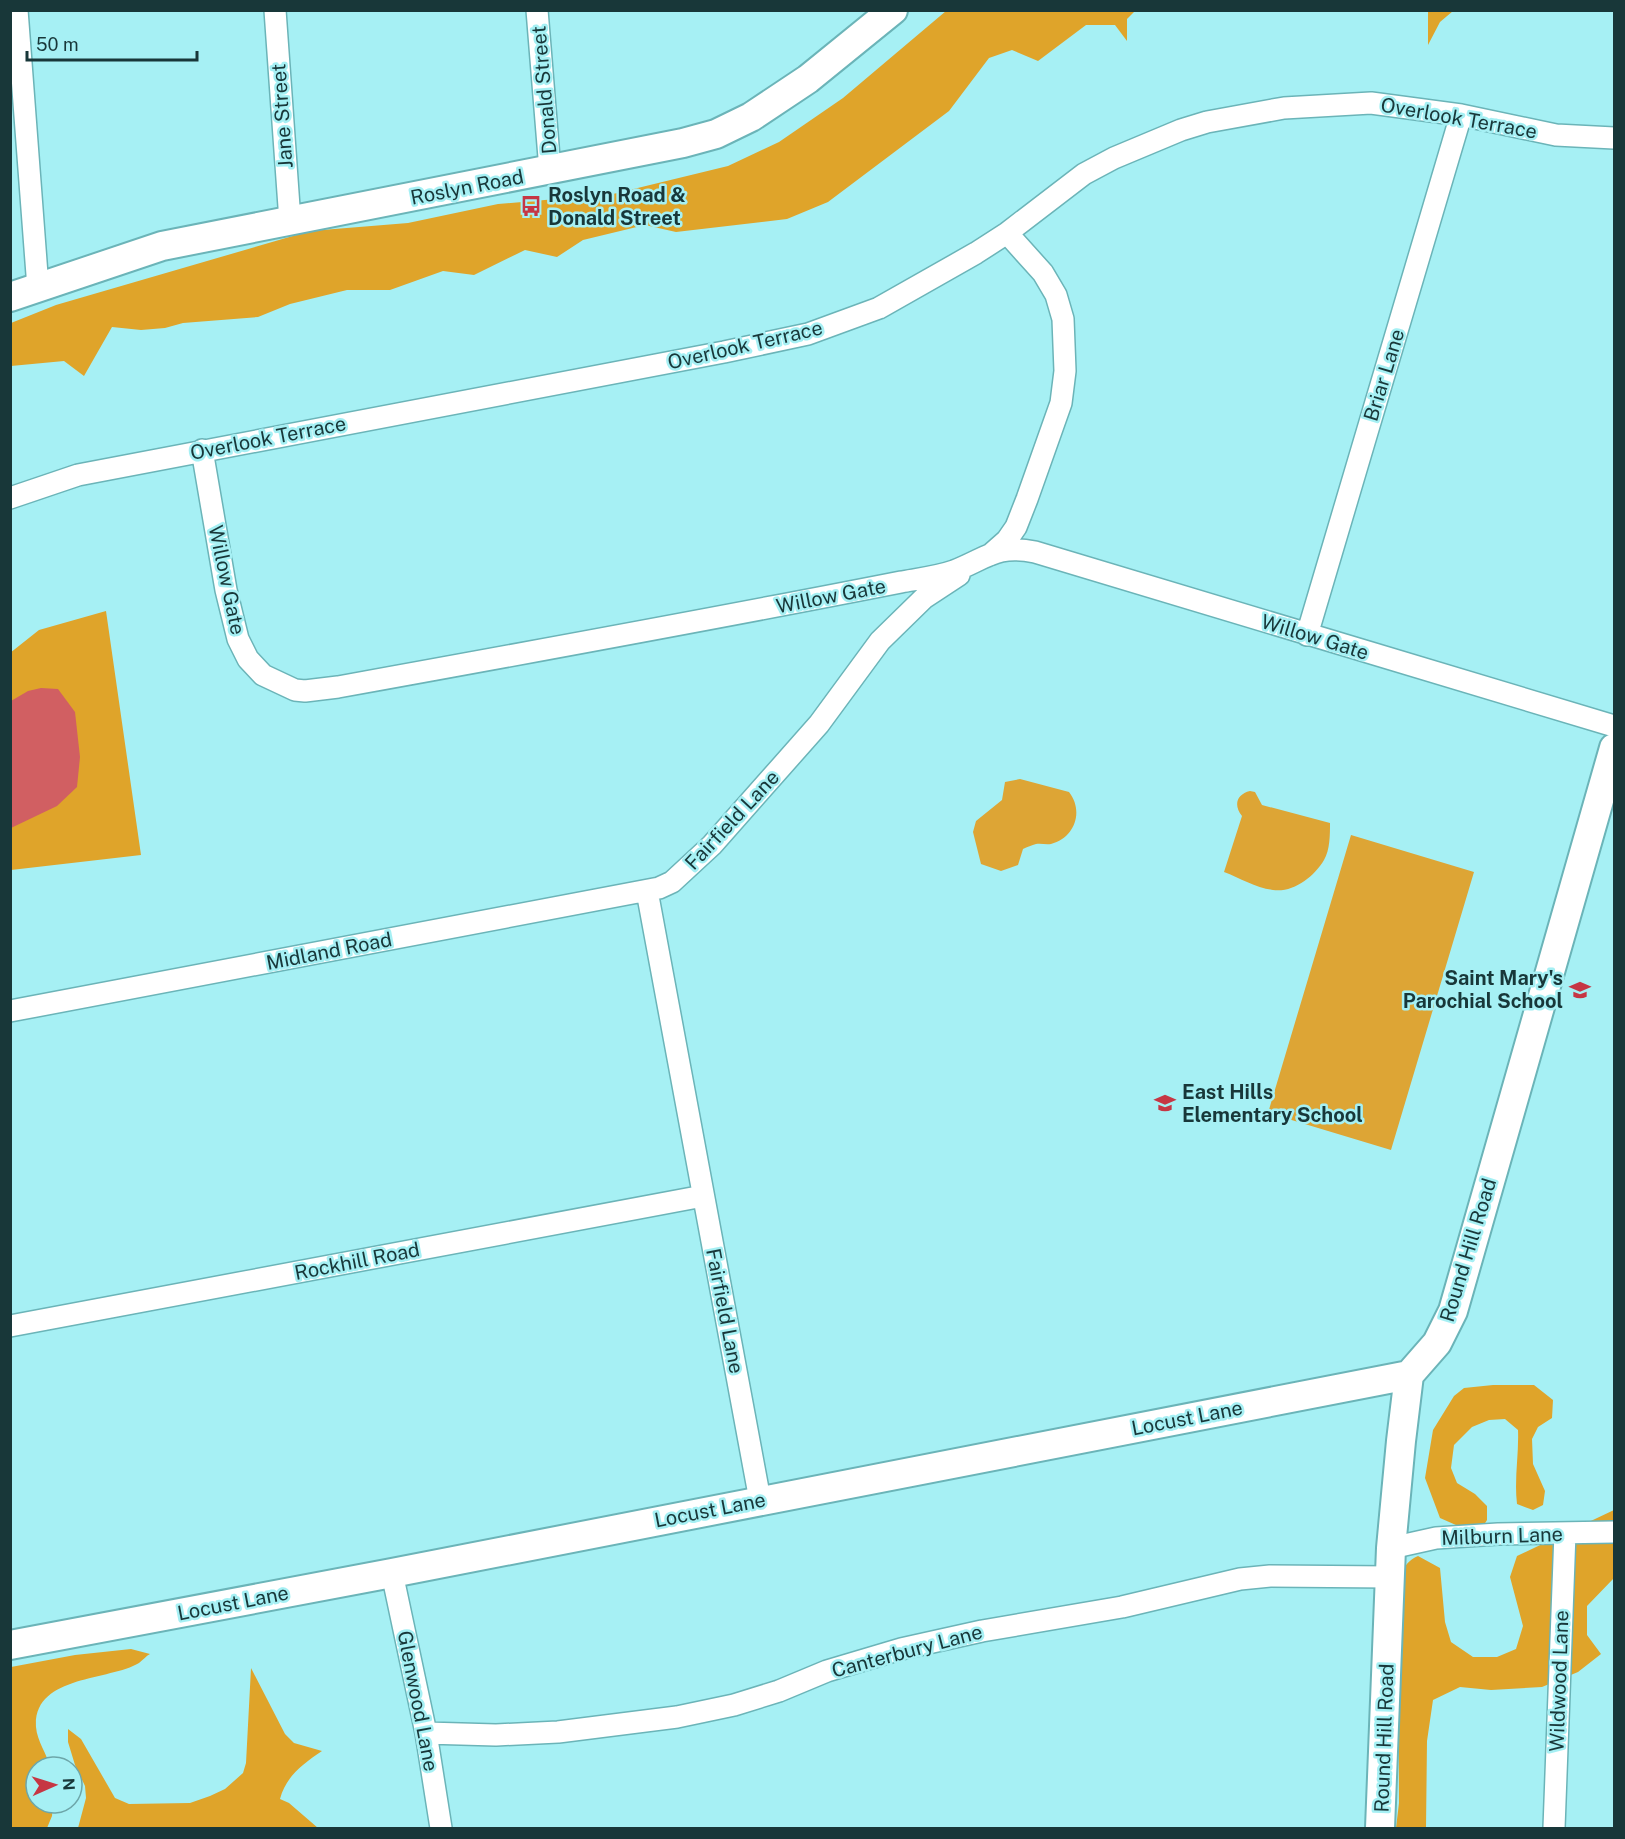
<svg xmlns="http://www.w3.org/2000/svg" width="1625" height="1839" font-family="'Public Sans',sans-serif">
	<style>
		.green { fill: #dda535 }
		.forest { fill: #dfa42a }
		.water { fill: #d15f62 }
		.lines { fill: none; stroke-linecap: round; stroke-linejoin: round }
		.street-casing { stroke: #6bb4b8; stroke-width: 24 }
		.secondary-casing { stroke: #6bb4b8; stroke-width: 32 }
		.street { stroke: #fff; stroke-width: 21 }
		.secondary { stroke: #fff; stroke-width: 28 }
		.labels { text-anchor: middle; stroke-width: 5; stroke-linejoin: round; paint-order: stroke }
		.street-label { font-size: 20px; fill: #183739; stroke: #a6f0f4 }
		.poi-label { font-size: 20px; font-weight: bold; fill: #183739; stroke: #a6f0f4; text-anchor: start }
	</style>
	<rect width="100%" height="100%" fill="#a6f0f4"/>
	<path class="green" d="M 1020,779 L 1069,792 C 1084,811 1075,838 1051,844 C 1046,845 1041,843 1036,844 C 1032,845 1027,847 1023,849 L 1018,865 L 1001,871 L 981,864 L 973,832 L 976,821 L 1002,800 L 1005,782 Z
		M 1250,791 L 1255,792 L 1262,805 L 1330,823 C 1330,835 1330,850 1324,860 C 1314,877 1293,893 1273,890 C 1256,888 1240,878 1224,872 L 1242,816 C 1233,805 1237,794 1250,791 Z
		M 1351,835 L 1474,872 L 1391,1150 L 1268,1113 Z"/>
	<path class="forest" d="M 946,11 L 1135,11 L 1127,19 L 1127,41 L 1115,25 L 1086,25 L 1038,61 L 1012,50 L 989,58 L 949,111 L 828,202 L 787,219 L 676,232 L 645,225 L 583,240 L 557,257 L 525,250 L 474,275 L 443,271 L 390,290 L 347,290 L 290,304 L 258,317 L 183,323 L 165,328 L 141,330 L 112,327 L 84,376 L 64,361 L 11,366 L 11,323 L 56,305 L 310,231 L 408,223 L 498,204 L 613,194 L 728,166 L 779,142 L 843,98 Z
		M 1428,11 L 1453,11 L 1440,22 L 1428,45 Z
		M 106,611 L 141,855 L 11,870 L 10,653 L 39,630 Z
		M 1493,1385 L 1534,1385 L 1553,1400 L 1552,1418 L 1538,1427 L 1532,1439 L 1533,1464 L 1545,1491 L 1543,1505 L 1533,1510 L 1517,1504 C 1514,1479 1519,1455 1518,1430 L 1505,1419 L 1489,1420 L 1472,1427 L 1454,1445 L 1451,1468 L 1457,1483 L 1475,1494 L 1487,1506 L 1487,1520 L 1482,1528 L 1465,1529 L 1440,1518 L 1425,1478 L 1433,1430 L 1454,1396 L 1464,1388 Z
		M 1614,1510 L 1614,1578 L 1587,1606 L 1587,1635 L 1601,1654 L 1578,1672 L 1542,1687 L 1491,1690 L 1460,1687 L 1433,1700 L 1427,1741 L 1426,1828 L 1396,1828 L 1399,1803 L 1398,1598 C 1400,1579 1400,1564 1418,1556 L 1440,1568 L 1445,1622 L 1451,1642 L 1473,1657 L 1497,1657 L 1516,1649 L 1523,1626 L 1510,1577 L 1517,1556 Z
		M 131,1649 L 150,1654 C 146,1656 143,1660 139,1663 C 109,1681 33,1675 36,1727 C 37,1741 47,1754 50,1767 L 36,1767 L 36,1803 L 53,1803 L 52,1816 L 47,1828 L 11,1828 L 11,1667 L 75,1655 Z
		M 251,1668 L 285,1734 L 294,1743 L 322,1751 C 303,1764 286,1776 280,1799 L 289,1803 L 318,1828 L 78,1828 L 86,1798 L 85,1786 L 75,1765 L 68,1742 L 68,1729 L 81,1739 L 115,1798 L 129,1804 L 190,1803 L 210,1796 L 225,1789 L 243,1773 L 246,1763 Z"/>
	<path class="water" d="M 41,688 L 58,689 L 75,712 L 80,757 L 77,787 L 57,806 L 11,828 L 11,701 L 28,691 Z"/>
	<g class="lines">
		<defs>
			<path id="street" d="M 17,10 L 38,288
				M 275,10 L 290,221
				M 537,10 L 550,170
				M 202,450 L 226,590 L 238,639 L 248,659 L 263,675 L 295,690 L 305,691 L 338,687 C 526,653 713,619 901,582 C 918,579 937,577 954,571 C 987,558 997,544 1035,552 L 1614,726
				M 10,498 L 78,475 L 724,352 L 808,334 L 879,308 L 976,253 L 1007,233 L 1084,174 L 1114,158 L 1181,130 L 1207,122 L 1284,108 L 1371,103 L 1461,115 L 1556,135 L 1614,138
				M 990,555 L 1007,540 L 1016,527 L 1027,499 L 1061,403 L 1065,371 L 1063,319 L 1056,295 L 1043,273 L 1007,233
				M 1307,635 L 1461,115
				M 647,891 L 760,1500
				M 10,1011 L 659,888 L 672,882 L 712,845 L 819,724 L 880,641 L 924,598 L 959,575
				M 10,1326 L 703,1196
				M 1391,1548 L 1436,1538 L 1498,1534 L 1614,1532
				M 392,1573 L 426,1733 L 441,1828
				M 426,1733 L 496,1735 L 558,1732 L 677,1717 L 734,1705 L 779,1691 L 827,1671 L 901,1649 L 982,1631 L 1122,1607 L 1240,1579 L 1270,1576 L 1390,1577
				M 1554,1828 L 1565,1533"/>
			<path id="secondary" d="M 10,297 L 162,246 L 683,143 L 716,134 L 751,117 L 808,79 L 893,10
				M 10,1645 L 392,1573 L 1409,1375
				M 1380,1828 L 1391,1548 L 1401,1441 L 1409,1375 L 1437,1343 L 1453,1311 L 1614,748"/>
		</defs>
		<use href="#street" class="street-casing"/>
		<use href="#secondary" class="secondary-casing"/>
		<use href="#street" class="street"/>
		<use href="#secondary" class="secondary"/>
	</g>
	<defs>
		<symbol id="bus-bare" viewBox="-9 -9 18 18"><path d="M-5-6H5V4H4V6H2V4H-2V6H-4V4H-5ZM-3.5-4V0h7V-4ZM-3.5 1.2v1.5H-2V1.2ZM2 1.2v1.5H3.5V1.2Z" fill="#c63644" stroke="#a6f0f4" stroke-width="2.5" paint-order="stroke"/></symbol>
		<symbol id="school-bare" viewBox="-9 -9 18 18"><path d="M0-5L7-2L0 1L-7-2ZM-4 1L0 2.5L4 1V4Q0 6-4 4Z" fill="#c63644" stroke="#a6f0f4" stroke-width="2.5" paint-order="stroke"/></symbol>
	</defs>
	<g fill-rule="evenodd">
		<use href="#bus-bare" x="516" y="191" width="30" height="30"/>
		<use href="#school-bare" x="1565" y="975" width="30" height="30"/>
		<use href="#school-bare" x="1150" y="1088" width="30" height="30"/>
	</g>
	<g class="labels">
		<g class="street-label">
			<text transform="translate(544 90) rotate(-95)" y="7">Donald Street</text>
			<text transform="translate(282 116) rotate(-94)" y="7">Jane Street</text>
			<text transform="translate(1459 118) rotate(10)" y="7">Overlook Terrace</text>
			<text transform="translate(467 187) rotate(-11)" y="7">Roslyn Road</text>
			<text transform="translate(745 345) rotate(-13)" y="7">Overlook Terrace</text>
			<text transform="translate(1384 375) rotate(-73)" y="7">Briar Lane</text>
			<text transform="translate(268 438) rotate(-11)" y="7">Overlook Terrace</text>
			<text transform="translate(227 580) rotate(78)" y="7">Willow Gate</text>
			<text transform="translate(831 596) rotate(-11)" y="7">Willow Gate</text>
			<text transform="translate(1315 637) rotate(17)" y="7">Willow Gate</text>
			<text transform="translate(732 820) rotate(-47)" y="7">Fairfield Lane</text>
			<text transform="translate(329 951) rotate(-11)" y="7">Midland Road</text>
			<text transform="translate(1468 1250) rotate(-73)" y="7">Round Hill Road</text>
			<text transform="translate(357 1261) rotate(-11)" y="7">Rockhill Road</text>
			<text transform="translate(725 1311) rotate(79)" y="7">Fairfield Lane</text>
			<text transform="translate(1187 1418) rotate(-11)" y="7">Locust Lane</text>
			<text transform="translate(710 1510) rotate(-11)" y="7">Locust Lane</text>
			<text transform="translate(1502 1536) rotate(-2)" y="7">Milburn Lane</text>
			<text transform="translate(233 1603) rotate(-11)" y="7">Locust Lane</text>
			<text transform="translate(907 1651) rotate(-15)" y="7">Canterbury Lane</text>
			<text transform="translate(1559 1681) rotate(-88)" y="7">Wildwood Lane</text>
			<text transform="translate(418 1701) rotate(79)" y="7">Glenwood Lane</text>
			<text transform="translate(1384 1738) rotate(-88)" y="7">Round Hill Road</text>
		</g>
		<g class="poi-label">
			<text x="548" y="202">Roslyn Road &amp;<tspan x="548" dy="23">Donald Street</tspan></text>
			<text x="1563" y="985" text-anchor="end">Saint Mary's<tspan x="1563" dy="23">Parochial School</tspan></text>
			<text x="1182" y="1099">East Hills<tspan x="1182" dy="23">Elementary School</tspan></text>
		</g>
	</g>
	<rect width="1625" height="1839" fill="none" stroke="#183739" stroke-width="24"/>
	<g transform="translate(54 1785) rotate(87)"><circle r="28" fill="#a6f0f4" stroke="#6da6a9" stroke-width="1.5"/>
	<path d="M0-4.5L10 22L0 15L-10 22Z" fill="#c63644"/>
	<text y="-9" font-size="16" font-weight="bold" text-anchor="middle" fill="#183739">N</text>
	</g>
	<path d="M27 51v9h170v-9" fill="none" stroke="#183739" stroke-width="3"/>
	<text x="36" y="51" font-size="18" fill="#183739" stroke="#a6f0f4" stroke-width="4.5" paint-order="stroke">50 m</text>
</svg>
